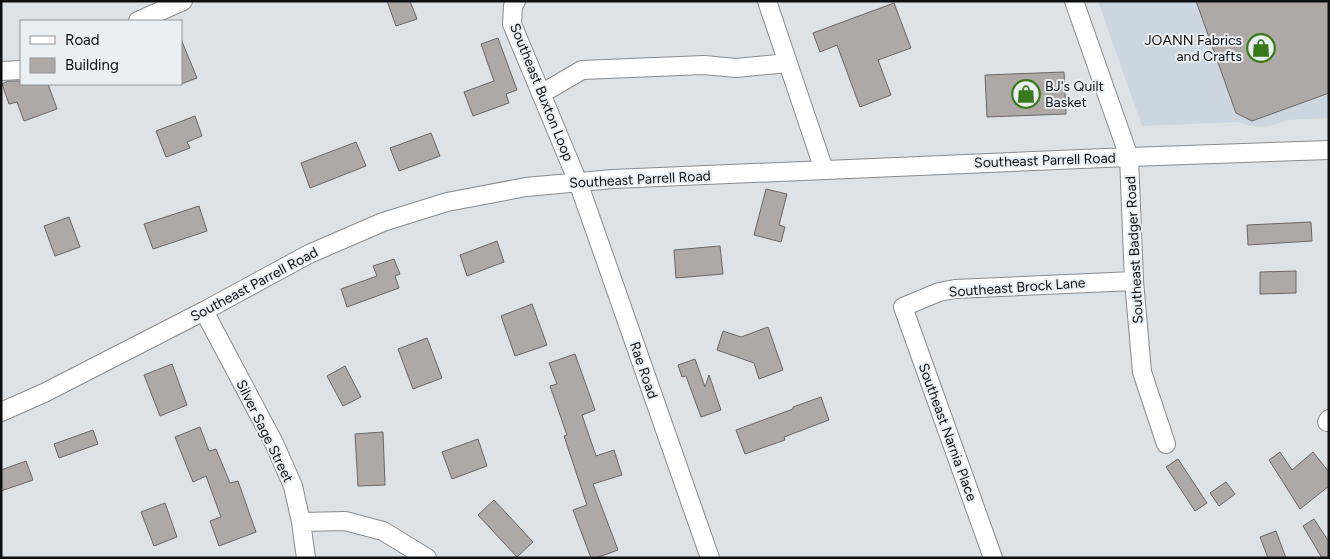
<svg xmlns="http://www.w3.org/2000/svg" width="1330" height="559" font-family="Figtree,sans-serif">
	<style>
		.built { fill: #ccd6e0 }
		.building { fill: #aea8a7; stroke: #6c6665 }
		.lines { fill: none; stroke-linecap: round; stroke-linejoin: round }
		.minor-casing { stroke: #878b8f; stroke-width: 20 }
		.minor { stroke: #fff; stroke-width: 18 }
		.labels { text-anchor: middle; stroke-width: 4; stroke-linejoin: round; paint-order: stroke }
		.poi-label { font-size: 14px; fill: #0d0e10; stroke: #eaeff3; text-anchor: end }
		.street-label { font-size: 14px; fill: #0d0e10; stroke: #eaeff3 }
	</style>
	<rect width="100%" height="100%" fill="#dde2e6"/>
	<path class="built" d="M 1098,1 L 1329,1 L 1329,118 L 1288,120 L 1270,126 L 1256,127 L 1237,122 L 1142,126 Z"/>
	<path class="building" d="M 387,1 L 410,1 L 417,19 L 396,26 Z
		M 1196,1 L 1329,1 L 1329,93 L 1252,121 L 1236,113 Z
		M 894,3 L 911,48 L 878,60 L 891,95 L 860,107 L 837,45 L 820,52 L 813,33 Z
		M 498,38 L 517,90 L 506,94 L 509,103 L 473,116 L 464,92 L 494,81 L 481,44 Z
		M 181,39 L 197,78 L 181,84 Z
		M 1064,72 L 1066,114 L 987,117 L 985,75 Z
		M 8,81 L 21,81 L 21,84 L 48,84 L 57,109 L 24,121 L 17,102 L 9,104 L 2,84 Z
		M 195,116 L 202,136 L 187,142 L 190,148 L 166,157 L 156,131 Z
		M 431,133 L 440,156 L 399,171 L 390,148 Z
		M 356,142 L 366,166 L 310,188 L 301,163 Z
		M 766,189 L 787,194 L 779,225 L 785,227 L 781,242 L 754,235 Z
		M 199,206 L 207,231 L 153,249 L 144,224 Z
		M 69,217 L 80,247 L 55,256 L 44,226 Z
		M 1311,222 L 1312,241 L 1248,245 L 1247,225 Z
		M 497,241 L 504,262 L 467,276 L 460,255 Z
		M 720,246 L 723,274 L 676,278 L 674,250 Z
		M 394,259 L 400,274 L 395,276 L 399,288 L 347,307 L 341,289 L 377,276 L 373,266 Z
		M 1296,271 L 1296,293 L 1260,294 L 1260,272 Z
		M 532,304 L 547,345 L 515,356 L 501,316 Z
		M 768,327 L 783,370 L 759,379 L 754,363 L 717,350 L 723,331 L 741,337 Z
		M 427,338 L 442,378 L 413,389 L 398,349 Z
		M 575,354 L 595,410 L 582,415 L 596,456 L 614,450 L 622,475 L 593,484 L 618,550 L 596,558 L 591,558 L 573,510 L 587,505 L 564,436 L 567,435 L 550,386 L 557,384 L 549,363 Z
		M 695,359 L 705,387 L 709,375 L 721,410 L 701,417 L 686,376 L 682,377 L 678,365 Z
		M 172,364 L 187,405 L 160,416 L 144,375 Z
		M 345,366 L 361,397 L 343,406 L 327,376 Z
		M 821,397 L 829,420 L 784,437 L 785,440 L 745,454 L 736,430 L 793,409 L 793,407 Z
		M 200,427 L 209,451 L 216,449 L 230,483 L 238,481 L 256,532 L 219,546 L 210,521 L 221,517 L 206,476 L 193,482 L 175,437 Z
		M 93,430 L 98,444 L 59,458 L 54,444 Z
		M 383,432 L 385,485 L 358,486 L 355,434 Z
		M 478,439 L 487,466 L 452,479 L 442,452 Z
		M 1280,452 L 1292,470 L 1313,452 L 1329,472 L 1329,486 L 1300,509 L 1269,460 Z
		M 1178,459 L 1207,503 L 1195,511 L 1166,467 Z
		M 26,461 L 33,480 L 1,491 L 1,470 Z
		M 1226,482 L 1235,494 L 1219,506 L 1210,493 Z
		M 494,500 L 533,542 L 517,557 L 478,515 Z
		M 165,503 L 177,537 L 154,546 L 141,512 Z
		M 1314,519 L 1329,542 L 1329,558 L 1322,558 L 1303,526 Z
		M 1276,531 L 1286,558 L 1268,558 L 1260,537 Z"/>
	<g class="lines">
		<defs>
			<path id="minor" d="M 516,1 L 513,6 L 512,24 L 578,182 L 710,558
				M 767,1 L 824,170
				M 1074,1 L 1129,157 L 1134,281 L 1142,372 L 1166,444
				M 138,21 L 183,1
				M 1,71 L 21,70
				M 541,94 L 582,70 L 704,65 L 736,68 L 788,63
				M 204,311 L 274,443 L 293,486 L 301,522 L 306,558
				M 1,412 L 44,393 L 204,311 L 309,254 L 383,222 L 447,202 L 526,187 L 613,179 L 1129,157 L 1329,150
				M 1327,422 L 1329,419
				M 301,522 L 345,521 L 383,531 L 427,558
				M 993,558 L 903,307 L 939,292 L 955,289 L 1134,281"/>
		</defs>
		<use href="#minor" class="minor-casing"/>
		<use href="#minor" class="minor"/>
	</g>
	<defs>
		<symbol id="shop-ring" viewBox="-11 -11 22 22"><circle r="9.5" fill="#eaeff3" stroke="#387919" stroke-width="1.5"/><path d="M-5-2.5h2.3a2.7 3.5 0 0 1 5.4 0H5L5.5 6h-11ZM-1.5-2.5h3a1.5 2.3 0 0 0-3 0Z" fill="#387919"/></symbol>
	</defs>
	<g fill-rule="evenodd">
		<use href="#shop-ring" x="1245" y="32" width="32" height="32"/>
		<use href="#shop-ring" x="1010" y="78" width="32" height="32"/>
	</g>
	<g class="labels">
		<g class="poi-label">
			<text x="1242" y="45">JOANN Fabrics<tspan x="1242" dy="16">and Crafts</tspan></text>
			<text x="1045" y="91" text-anchor="start">BJ's Quilt<tspan x="1045" dy="16">Basket</tspan></text>
		</g>
		<g class="street-label">
			<text transform="translate(542 92) rotate(68)" y="5">Southeast Buxton Loop</text>
			<text transform="translate(1045 160) rotate(-2)" y="5">Southeast Parrell Road</text>
			<text transform="translate(640 179) rotate(-3)" y="5">Southeast Parrell Road</text>
			<text transform="translate(1134 250) rotate(-93)" y="5">Southeast Badger Road</text>
			<text transform="translate(254 284) rotate(-28)" y="5">Southeast Parrell Road</text>
			<text transform="translate(1017 287) rotate(-4)" y="5">Southeast Brock Lane</text>
			<text transform="translate(644 370) rotate(71)" y="5">Rae Road</text>
			<text transform="translate(265 431) rotate(64)" y="5">Silver Sage Street</text>
			<text transform="translate(948 432) rotate(70)" y="5">Southeast Narnia Place</text>
		</g>
	</g>
	<rect width="1330" height="559" fill="none" stroke="#0d0e10" stroke-width="5"/>
	<rect x="20" y="20" width="162" height="65" fill="#eaeff3" stroke="#929598"/>
	<rect x="30" y="36" width="25" height="8" fill="#ffffff" stroke="#929598"/>
	<text x="65" y="45" font-size="15" fill="#0d0e10">Road</text>
	<rect x="30" y="58" width="25" height="15" fill="#aea8a7" stroke="#929598"/>
	<text x="65" y="70" font-size="15" fill="#0d0e10">Building</text>
</svg>
